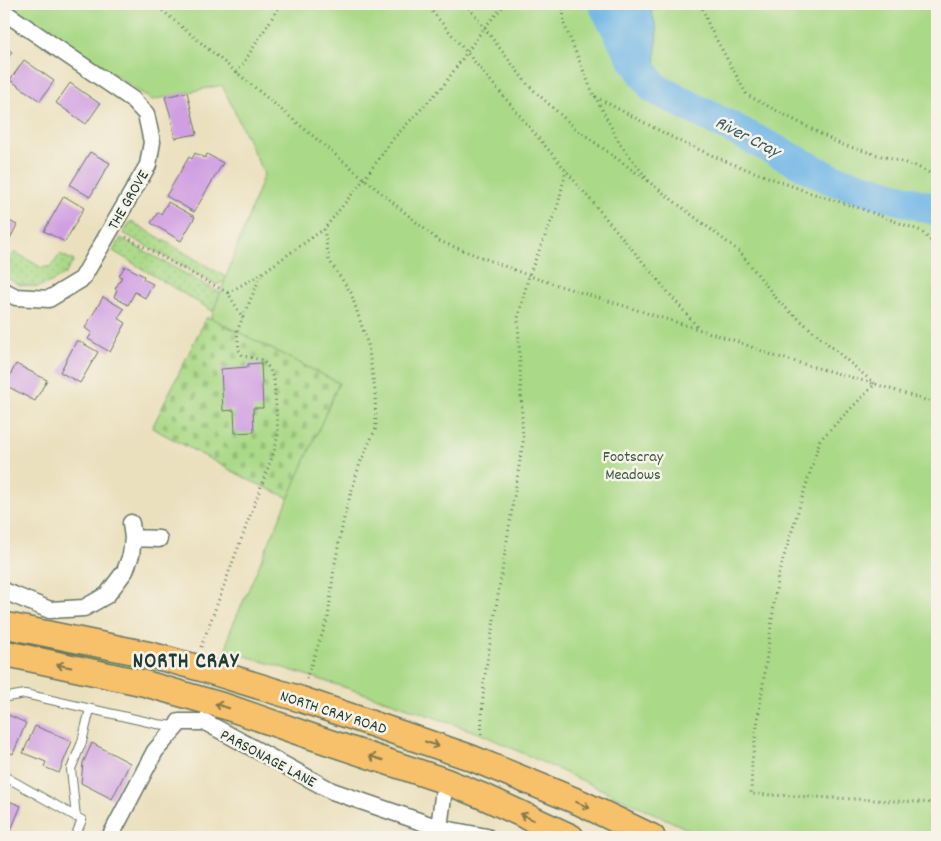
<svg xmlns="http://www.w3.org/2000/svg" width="941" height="841" font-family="Dekko,sans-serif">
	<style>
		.grass { fill: url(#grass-dots); stroke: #648b5e }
		.cemetery { fill: url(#cemetery-stones); stroke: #648b5e }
		.green { fill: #aad987; stroke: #648b5e }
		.water { fill: #6eb6e6; stroke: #467a8d }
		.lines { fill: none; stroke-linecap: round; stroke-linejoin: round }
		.river { stroke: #6eb6e6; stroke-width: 32 }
		.building { fill: #d09fe2 }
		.lane-casing { stroke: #667664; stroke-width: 10 }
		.street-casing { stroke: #667664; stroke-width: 19 }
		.primary-casing { stroke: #667664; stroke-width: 28 }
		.path { stroke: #667664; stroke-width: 3; stroke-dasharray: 1 4; stroke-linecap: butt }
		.lane { stroke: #fff; stroke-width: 8 }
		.street { stroke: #fff; stroke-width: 16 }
		.primary { stroke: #f7c06b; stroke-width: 25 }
		.oneway { stroke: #80784d }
		.labels { text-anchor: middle; stroke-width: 5; stroke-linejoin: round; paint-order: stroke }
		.street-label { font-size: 16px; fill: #1f3d34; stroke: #f7f3e8 }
		.park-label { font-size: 16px; fill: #3b5c45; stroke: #f7f3e8 }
		.water-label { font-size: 18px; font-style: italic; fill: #335b60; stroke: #f7f3e8 }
		.district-label { font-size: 21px; font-weight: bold; letter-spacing: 1px; fill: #1f3d34; stroke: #f7f3e8 }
	</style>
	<defs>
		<pattern id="grass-dots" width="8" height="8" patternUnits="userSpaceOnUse" patternTransform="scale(1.25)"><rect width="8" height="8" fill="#aad987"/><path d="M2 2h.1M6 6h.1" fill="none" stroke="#92bb75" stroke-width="1.8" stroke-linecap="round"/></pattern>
		<pattern id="cemetery-stones" width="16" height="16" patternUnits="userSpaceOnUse" patternTransform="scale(1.25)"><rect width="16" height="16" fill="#aad987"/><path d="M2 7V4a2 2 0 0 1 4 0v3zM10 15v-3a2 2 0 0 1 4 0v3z" fill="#92bb75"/></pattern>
	</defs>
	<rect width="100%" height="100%" fill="#f7f3e8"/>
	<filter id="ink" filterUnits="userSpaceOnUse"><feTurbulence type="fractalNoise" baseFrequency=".02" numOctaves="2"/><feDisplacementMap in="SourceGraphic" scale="10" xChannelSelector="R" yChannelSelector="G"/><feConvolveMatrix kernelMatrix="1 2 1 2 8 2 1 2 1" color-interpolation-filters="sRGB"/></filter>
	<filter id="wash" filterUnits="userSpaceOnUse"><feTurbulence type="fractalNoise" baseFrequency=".0096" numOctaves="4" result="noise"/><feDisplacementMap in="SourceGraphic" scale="20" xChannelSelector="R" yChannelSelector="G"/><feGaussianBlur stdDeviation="1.12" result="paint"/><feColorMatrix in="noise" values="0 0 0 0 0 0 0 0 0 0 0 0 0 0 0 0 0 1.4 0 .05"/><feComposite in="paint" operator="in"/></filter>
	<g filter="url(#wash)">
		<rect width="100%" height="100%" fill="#ebe0be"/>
		<path class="grass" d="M 131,221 L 229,279 L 216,285 L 123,233 Z
			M 121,238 L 222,294 L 234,324 L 113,251 Z
			M 15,252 L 42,268 L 52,266 L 60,254 L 74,261 L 65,274 L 53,281 L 38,287 L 20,285 L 4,276 L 4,267 Z
			M 4,634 L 161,669 L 158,677 L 4,644 Z"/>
		<path class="cemetery" d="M 206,318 L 211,318 L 339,383 L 289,498 L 251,481 L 152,428 Z"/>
		<path class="green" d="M 9,4 L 937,4 L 937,837 L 705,837 L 481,734 L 388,701 L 227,650 L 229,634 L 339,383 L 211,318 L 264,174 L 222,85 L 152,100 Z"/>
		<path class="water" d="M 594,4 L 649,4 L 657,29 L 654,88 L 634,74 Z"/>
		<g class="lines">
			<path class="river" d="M 604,4 L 632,56 L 654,88 L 831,179 L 937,210"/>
		</g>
		<g id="blocks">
			<path class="building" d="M 4,46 L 12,52 L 4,64 Z
				M 24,60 L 54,81 L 40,101 L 10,80 Z
				M 70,83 L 100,104 L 86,124 L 56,103 Z
				M 187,92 L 197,134 L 175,138 L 171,117 L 165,97 Z
				M 90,152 L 110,163 L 90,197 L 70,185 Z
				M 195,153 L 205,158 L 207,154 L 223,163 L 194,212 L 166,196 L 189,157 L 192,159 Z
				M 64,196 L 84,208 L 65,242 L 44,231 Z
				M 168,202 L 195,217 L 181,241 L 151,223 L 158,212 L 161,214 Z
				M 4,218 L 17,225 L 4,250 Z
				M 125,266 L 144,276 L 143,279 L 153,284 L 145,298 L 135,292 L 128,305 L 114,297 L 117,290 L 115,289 L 122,277 L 119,276 Z
				M 103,297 L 124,309 L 118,318 L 126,323 L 110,352 L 88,339 L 92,333 L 85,328 Z
				M 77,340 L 98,352 L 80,383 L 60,372 Z
				M 261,363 L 263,408 L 253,408 L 254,432 L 235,433 L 234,410 L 223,411 L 221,369 L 248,367 L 248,364 Z
				M 16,364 L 47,380 L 35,401 L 5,385 Z
				M 4,713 L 26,723 L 13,754 L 4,750 Z
				M 35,726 L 72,741 L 59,773 L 44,767 L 46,762 L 23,753 Z
				M 92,743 L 130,763 L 112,799 L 81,783 L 83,763 Z
				M 4,799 L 21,806 L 8,837 L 4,837 Z"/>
		</g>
	</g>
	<g filter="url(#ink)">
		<use href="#blocks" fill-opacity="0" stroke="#667664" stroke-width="1"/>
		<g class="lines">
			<defs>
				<path id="lane" d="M 4,698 L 7,697 L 25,694 L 157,724 L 175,726
					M 4,776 L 82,820 L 75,837
					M 76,817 L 71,769 L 82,742 L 90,709"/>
				<path id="street" d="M 4,12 L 132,99 L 146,114 L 152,142 L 148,165 L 82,279 L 49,299 L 16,297 L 4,291
					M 131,523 L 133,538
					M 4,591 L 50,610 L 84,608 L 107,595 L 125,571 L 131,555 L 133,538 L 159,539
					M 110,837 L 155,751 L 177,726 L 179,722 L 205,722 L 332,791 L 439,828 L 487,837
					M 434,837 L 439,828 L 445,781"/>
				<path id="primary" d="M 4,625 L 151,655 L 203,669 L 300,699 L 469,757 L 581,803 L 652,837
					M 4,653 L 143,683 L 227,707 L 304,734 L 445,781 L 487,798 L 571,837"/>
			</defs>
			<use href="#lane" class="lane-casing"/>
			<use href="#street" class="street-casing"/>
			<use href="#primary" class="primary-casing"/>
			<path class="path" d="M 155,4 L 170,17 L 439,241 L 538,279 L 736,341 L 775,356 L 875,384 L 937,404
				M 426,4 L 699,329
				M 466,4 L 528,85 L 575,128 L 653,185 L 740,252 L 780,303 L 875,384 L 820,440 L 778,576 L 752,762 L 751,794 L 937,803
				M 563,4 L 564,24 L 594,96 L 679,141 L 730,163 L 808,192 L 862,209 L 921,231 L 937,247
				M 701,4 L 709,26 L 747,95 L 840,144 L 916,166 L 937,177
				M 237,73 L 281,4
				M 595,96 L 620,144 L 649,181
				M 126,237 L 228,293 L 243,318
				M 228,293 L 262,273 L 324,229
				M 201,647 L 275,449 L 278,434 L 274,380 L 269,368 L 262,360 L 243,356 L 239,350 L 237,331 L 262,273
				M 306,679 L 328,618 L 334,568 L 345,513 L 360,463 L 376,428 L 375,391 L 368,345 L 351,293 L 329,260 L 324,229 L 365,178 L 393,139 L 443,86 L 484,28 L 505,4
				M 481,734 L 484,681 L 523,442 L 518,318 L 529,275 L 558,205 L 566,170"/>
			<use href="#lane" class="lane"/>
			<use href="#street" class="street"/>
			<use href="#primary" class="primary"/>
		</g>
		<defs><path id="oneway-shaft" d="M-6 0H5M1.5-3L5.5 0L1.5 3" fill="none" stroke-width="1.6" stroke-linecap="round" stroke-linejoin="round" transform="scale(1.25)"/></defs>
		<g class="oneway">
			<use href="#oneway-shaft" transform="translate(64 666) rotate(-168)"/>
			<use href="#oneway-shaft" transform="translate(222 706) rotate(-163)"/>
			<use href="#oneway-shaft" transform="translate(432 744) rotate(19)"/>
			<use href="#oneway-shaft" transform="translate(376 758) rotate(-162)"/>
			<use href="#oneway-shaft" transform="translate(583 805) rotate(25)"/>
			<use href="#oneway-shaft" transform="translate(527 817) rotate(-155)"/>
		</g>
	</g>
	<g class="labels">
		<g class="street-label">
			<text transform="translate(127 199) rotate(-60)" y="6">THE GROVE</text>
			<text transform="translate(334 711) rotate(18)" y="6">NORTH CRAY ROAD</text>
			<text transform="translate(269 757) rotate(28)" y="6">PARSONAGE LANE</text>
		</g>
		<g class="park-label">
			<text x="633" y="461">Footscray<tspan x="633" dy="18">Meadows</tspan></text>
		</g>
		<g class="water-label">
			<text transform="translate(748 136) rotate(27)" y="6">River Cray</text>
		</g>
		<g class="district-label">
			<text x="186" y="667">NORTH CRAY</text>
		</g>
	</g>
	<rect width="941" height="841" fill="none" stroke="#f7f3e8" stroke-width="20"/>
</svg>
